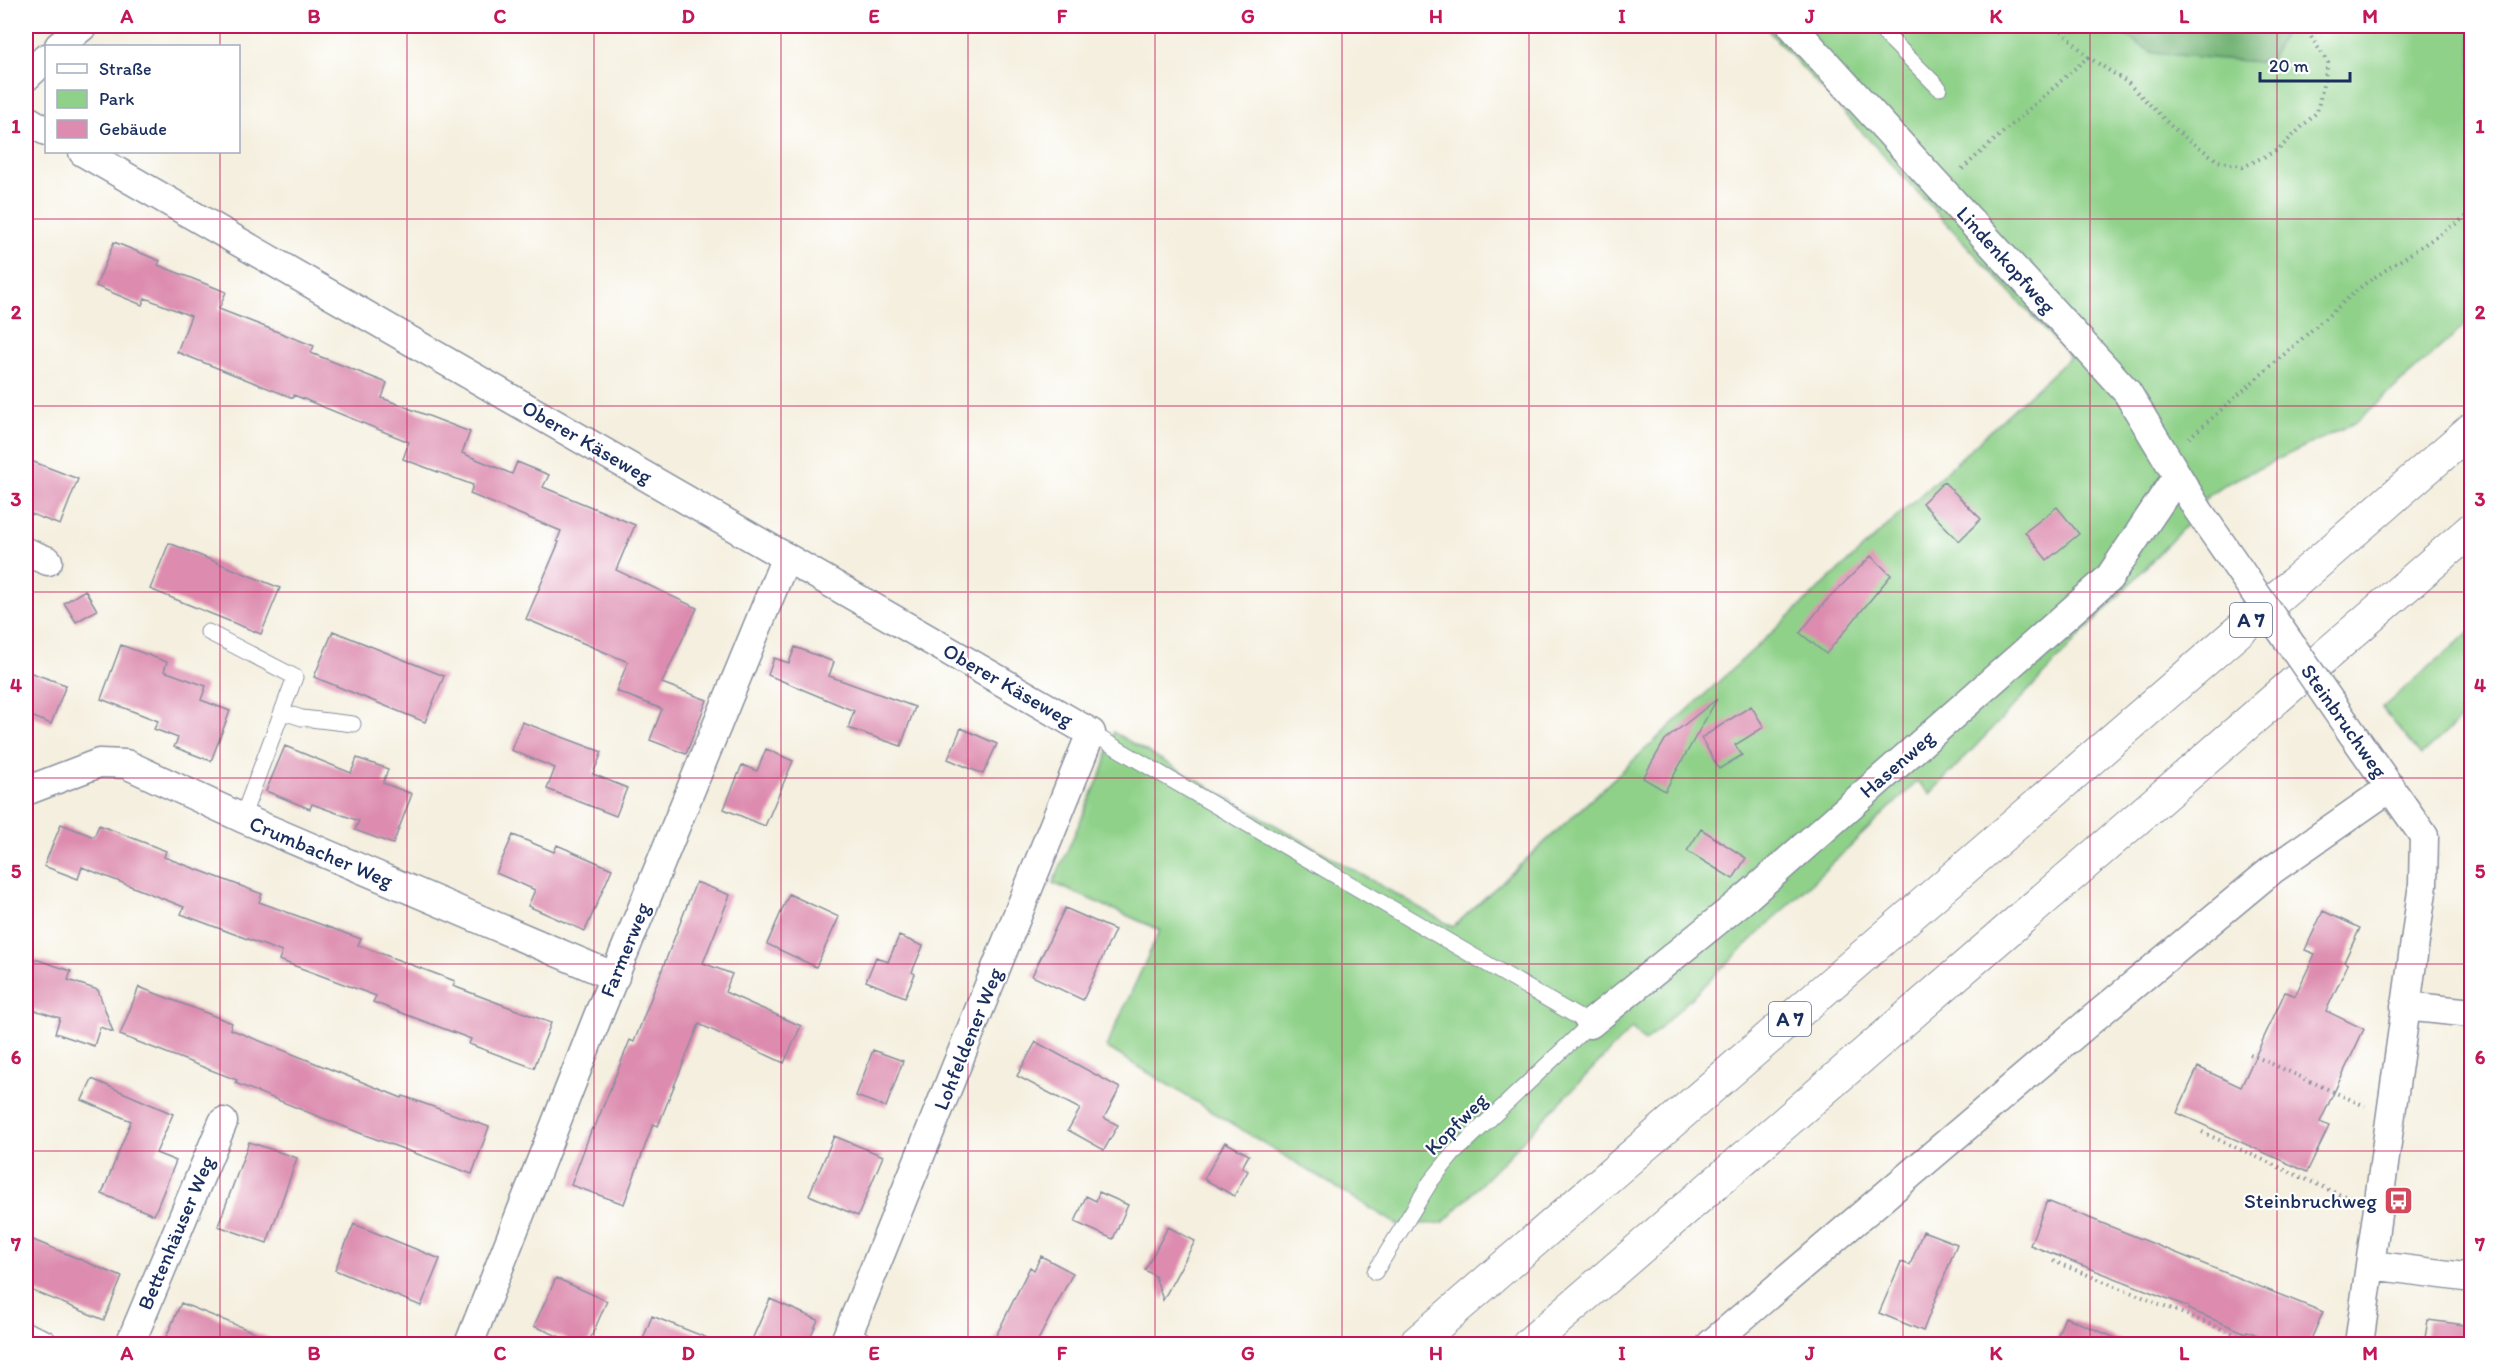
<svg xmlns="http://www.w3.org/2000/svg" width="2497" height="1370" font-family="Itim,sans-serif">
	<style>
		.green { fill: #8fd189; stroke: #558074; stroke-width: 1.5 }
		.forest { fill: #73b375; stroke: #47716a; stroke-width: 1.5 }
		.building { fill: #dd8caf }
		.lines { fill: none; stroke-linecap: round; stroke-linejoin: round }
		.lane-casing { stroke: #888f9e; stroke-width: 17 }
		.street-casing { stroke: #888f9e; stroke-width: 31 }
		.highway-casing { stroke: #888f9e; stroke-width: 35 }
		.path { stroke: #888f9e; stroke-width: 4; stroke-dasharray: 1.5 4.5; stroke-linecap: butt }
		.lane { stroke: #fff; stroke-width: 15 }
		.street { stroke: #fff; stroke-width: 28 }
		.highway { stroke: #fff; stroke-width: 33 }
		.street-bridge-casing { stroke: #888f9e; stroke-width: 31; stroke-linecap: butt }
		.street-bridge { stroke: #fff; stroke-width: 28 }
		.grid { fill: none; stroke: #c2185b; stroke-width: 1.5; stroke-opacity: 0.55 }
		.labels { text-anchor: middle; stroke-width: 4.5; stroke-linejoin: round; paint-order: stroke }
		.shield { fill: #fff; stroke: #5f6d8e; stroke-width: 1.5 }
		.shield-label { font-size: 20px; font-weight: bold; fill: #1b2f5e }
		.street-label { font-size: 21px; fill: #1b2f5e; stroke: #fff }
		.poi-label { font-size: 21px; fill: #1b2f5e; stroke: #fff; text-anchor: end }
		.neatline { fill: none; stroke: #c2185b; stroke-width: 2 }
		.grid-label { font-size: 20px; text-anchor: middle; font-weight: bold; fill: #c2185b }
	</style>
	<rect width="100%" height="100%" fill="#fff"/>
	<filter id="ink" filterUnits="userSpaceOnUse"><feTurbulence type="fractalNoise" baseFrequency=".0167" numOctaves="2"/><feDisplacementMap in="SourceGraphic" scale="12" xChannelSelector="R" yChannelSelector="G"/><feConvolveMatrix kernelMatrix="1 2 1 2 8 2 1 2 1" color-interpolation-filters="sRGB"/></filter>
	<filter id="wash" filterUnits="userSpaceOnUse"><feTurbulence type="fractalNoise" baseFrequency=".008" numOctaves="4" result="noise"/><feDisplacementMap in="SourceGraphic" scale="24" xChannelSelector="R" yChannelSelector="G"/><feGaussianBlur stdDeviation="1.35" result="paint"/><feColorMatrix in="noise" values="0 0 0 0 0 0 0 0 0 0 0 0 0 0 0 0 0 1.4 0 .05"/><feComposite in="paint" operator="in"/></filter>
	<g filter="url(#wash)">
		<rect width="100%" height="100%" fill="#f4efde"/>
		<path class="green" d="M 1764,26 L 2111,26 L 2153,53 L 2283,35 L 2273,26 L 2471,26 L 2471,320 L 2356,422 L 2224,485 L 2208,496 L 2188,523 L 1930,794 L 1917,782 L 1645,1042 L 1632,1028 L 1443,1223 L 1398,1225 L 1106,1047 L 1160,930 L 1053,883 L 1104,767 L 1113,732 L 1453,927 L 2070,357 Z
			M 2471,631 L 2471,710 L 2421,755 L 2382,708 Z"/>
		<path class="forest" d="M 2111,26 L 2273,26 L 2283,35 L 2269,63 L 2153,53 Z"/>
		<g id="blocks">
			<path class="building" d="M 114,242 L 160,261 L 158,265 L 226,292 L 219,309 L 314,346 L 311,353 L 387,383 L 382,398 L 470,432 L 462,453 L 512,474 L 517,462 L 549,475 L 543,487 L 635,525 L 616,570 L 697,608 L 662,683 L 707,700 L 686,754 L 650,740 L 662,709 L 616,691 L 628,662 L 526,619 L 559,542 L 557,541 L 561,531 L 470,494 L 473,485 L 403,459 L 409,442 L 294,395 L 293,398 L 177,352 L 191,316 L 145,298 L 142,305 L 96,286 Z
				M 26,459 L 78,479 L 60,525 L 26,512 Z
				M 1944,482 L 1981,519 L 1959,541 L 1922,503 Z
				M 2057,507 L 2079,534 L 2047,560 L 2025,532 Z
				M 169,543 L 280,588 L 261,634 L 150,589 Z
				M 1871,556 L 1891,575 L 1826,654 L 1800,633 L 1824,603 Z
				M 85,590 L 97,610 L 76,622 L 64,603 Z
				M 333,631 L 444,676 L 425,722 L 314,677 Z
				M 121,645 L 167,662 L 164,671 L 206,686 L 201,700 L 230,711 L 211,761 L 174,747 L 178,738 L 154,729 L 158,721 L 101,699 Z
				M 795,647 L 834,662 L 829,676 L 915,707 L 901,746 L 848,728 L 854,711 L 768,675 L 774,658 L 789,663 Z
				M 26,671 L 66,685 L 51,724 L 26,714 Z
				M 1717,699 L 1665,791 L 1643,778 L 1665,740 Z
				M 1751,706 L 1764,727 L 1735,745 L 1742,755 L 1719,769 L 1701,738 Z
				M 522,722 L 602,752 L 593,774 L 627,788 L 616,816 L 547,789 L 555,768 L 511,750 Z
				M 961,728 L 997,744 L 983,774 L 948,759 Z
				M 285,746 L 351,773 L 357,758 L 388,769 L 383,783 L 412,794 L 393,844 L 355,830 L 359,821 L 312,804 L 310,809 L 266,791 Z
				M 766,749 L 793,761 L 765,826 L 724,809 L 742,765 L 757,771 Z
				M 61,824 L 94,837 L 99,825 L 166,851 L 164,857 L 262,894 L 259,902 L 361,939 L 358,945 L 455,981 L 453,986 L 551,1023 L 534,1068 L 469,1044 L 471,1039 L 373,1002 L 376,996 L 279,960 L 282,952 L 181,914 L 184,907 L 82,867 L 78,879 L 44,866 Z
				M 1701,829 L 1746,858 L 1733,879 L 1687,851 Z
				M 513,835 L 554,852 L 557,845 L 612,869 L 585,931 L 528,906 L 535,890 L 496,873 Z
				M 696,882 L 730,895 L 703,963 L 732,974 L 725,992 L 801,1026 L 784,1063 L 699,1024 L 658,1126 L 653,1124 L 624,1204 L 571,1185 L 592,1128 L 594,1129 L 630,1040 L 634,1042 Z
				M 789,894 L 839,917 L 816,967 L 767,944 Z
				M 1065,908 L 1115,930 L 1083,1000 L 1032,976 Z
				M 2323,911 L 2360,928 L 2344,962 L 2348,964 L 2326,1011 L 2364,1029 L 2320,1122 L 2329,1126 L 2307,1172 L 2177,1113 L 2198,1067 L 2241,1087 L 2285,992 L 2295,996 L 2315,954 L 2305,950 Z
				M 899,936 L 923,946 L 912,972 L 915,974 L 905,997 L 866,981 L 876,957 L 888,962 Z
				M 26,956 L 71,971 L 68,980 L 98,990 L 113,1032 L 100,1027 L 94,1046 L 55,1033 L 60,1018 L 28,1008 L 32,995 L 26,993 Z
				M 139,987 L 232,1023 L 230,1029 L 310,1061 L 402,1098 L 403,1096 L 489,1127 L 472,1174 L 365,1135 L 235,1083 L 237,1080 L 120,1035 Z
				M 1036,1042 L 1120,1088 L 1104,1118 L 1118,1125 L 1104,1150 L 1068,1130 L 1080,1109 L 1017,1076 Z
				M 873,1050 L 903,1061 L 886,1107 L 856,1096 Z
				M 92,1079 L 173,1114 L 156,1153 L 176,1161 L 154,1215 L 102,1194 L 131,1121 L 82,1100 Z
				M 834,1136 L 883,1156 L 858,1216 L 809,1195 Z
				M 249,1142 L 297,1158 L 267,1243 L 218,1226 Z
				M 1225,1142 L 1249,1155 L 1242,1167 L 1248,1171 L 1234,1196 L 1204,1179 Z
				M 1099,1192 L 1128,1205 L 1113,1239 L 1075,1222 L 1086,1196 L 1096,1201 Z
				M 2047,1201 L 2323,1312 L 2309,1344 L 2280,1344 L 2247,1331 L 2246,1333 L 2188,1309 L 2189,1307 L 2030,1245 Z
				M 354,1224 L 440,1259 L 421,1306 L 335,1270 Z
				M 1168,1227 L 1195,1241 L 1163,1300 L 1155,1276 L 1145,1270 Z
				M 1923,1231 L 1957,1244 L 1923,1331 L 1879,1313 L 1901,1262 L 1910,1265 Z
				M 26,1237 L 122,1277 L 104,1320 L 26,1288 Z
				M 1041,1256 L 1073,1273 L 1036,1344 L 992,1344 L 1030,1267 L 1034,1270 Z
				M 556,1278 L 607,1301 L 588,1344 L 577,1344 L 534,1326 Z
				M 770,1299 L 818,1320 L 807,1344 L 750,1344 Z
				M 181,1303 L 281,1343 L 281,1344 L 163,1344 Z
				M 652,1316 L 720,1343 L 720,1344 L 641,1344 Z
				M 2065,1317 L 2130,1344 L 2054,1344 Z
				M 2428,1320 L 2472,1326 L 2472,1344 L 2424,1344 Z"/>
		</g>
	</g>
	<g filter="url(#ink)">
		<use href="#blocks" fill-opacity="0" stroke="#888f9e" stroke-width="1.5"/>
		<g class="lines">
			<defs>
				<path id="lane" d="M 1877,26 L 1939,88
					M 208,632 L 295,677 L 242,818
					M 283,712 L 302,718 L 353,724
					M 1091,733 L 1590,1024 L 1453,1154 L 1431,1181 L 1375,1272
					M 849,1332 L 871,1344"/>
				<path id="street" d="M 1792,26 L 2127,392 L 2198,510
					M 59,46 L 83,26
					M 26,77 L 46,58
					M 26,119 L 46,131
					M 83,152 L 1091,733 L 844,1344
					M 26,552 L 48,561
					M 2352,733 L 2424,836 L 2423,884 L 2359,1344
					M 26,791 L 99,763 L 126,764 L 242,818 L 615,977
					M 2405,1006 L 2472,1013
					M 1590,1024 L 1748,896 L 2109,578 L 2176,478
					M 2371,1265 L 2472,1278
					M 26,1337 L 43,1344
					M 130,1344 L 223,1122
					M 469,1344 L 598,1016 L 786,557
					M 1711,1344 L 2089,1022 L 2272,870 L 2391,787"/>
				<path id="highway" d="M 1415,1344 L 2472,429
					M 1529,1344 L 2472,529"/>
			</defs>
			<use href="#lane" class="lane-casing"/>
			<use href="#street" class="street-casing"/>
			<use href="#highway" class="highway-casing"/>
			<path class="path" d="M 2088,57 L 2127,82 L 2173,128 L 2218,161 L 2243,167 L 2278,150 L 2317,112 L 2328,63 L 2304,26
				M 1962,169 L 2088,57 L 2057,26
				M 2189,438 L 2363,285 L 2472,213
				M 2250,1054 L 2365,1106
				M 2202,1132 L 2338,1194 L 2352,1197
				M 2053,1261 L 2259,1344"/>
			<use href="#lane" class="lane"/>
			<use href="#street" class="street"/>
			<use href="#highway" class="highway"/>
			<defs>
				<path id="street-bridge" d="M 2198,510 L 2352,733"/>
			</defs>
			<use href="#street-bridge" class="street-bridge-casing"/>
			<use href="#street-bridge" class="street-bridge"/>
		</g>
	</g>
	<path class="grid" d="M 220,26 L 220,46M 407,26 L 407,1344M 594,26 L 594,1344M 781,26 L 781,1344M 968,26 L 968,1344M 1155,26 L 1155,1344M 1342,26 L 1342,1344M 1529,26 L 1529,1344M 1716,26 L 1716,1344M 1903,26 L 1903,1344M 2090,26 L 2090,1344M 2277,26 L 2277,1344M 220,152 L 220,1344M 26,219 L 2472,219M 26,406 L 2472,406M 26,592 L 2472,592M 26,778 L 2472,778M 26,964 L 2472,964M 26,1151 L 2472,1151"/>
	<defs>
		<symbol id="bus-square" viewBox="-11 -11 22 22"><rect x="-9" y="-9" width="18" height="18" rx="4" fill="#d1495b" stroke="#fff"/><path d="M-5-6H5V4H4V6H2V4H-2V6H-4V4H-5ZM-3.5-4V0h7V-4ZM-3.5 1.2v1.5H-2V1.2ZM2 1.2v1.5H3.5V1.2Z" fill="#fff"/></symbol>
	</defs>
	<g fill-rule="evenodd">
		<use href="#bus-square" x="2382" y="1184" width="33" height="33"/>
	</g>
	<g class="labels">
		<g class="shield">
			<rect x="2230" y="603" width="42" height="34" rx="4.5"/>
			<rect x="1769" y="1002" width="42" height="34" rx="4.5"/>
		</g>
		<g class="shield-label">
			<text x="2251" y="627">A 7</text>
			<text x="1790" y="1026">A 7</text>
		</g>
		<g class="street-label">
			<text transform="translate(2006 260) rotate(48)" y="7">Lindenkopfweg</text>
			<text transform="translate(587 442) rotate(30)" y="7">Oberer Käseweg</text>
			<text transform="translate(1008 685) rotate(30)" y="7">Oberer Käseweg</text>
			<text transform="translate(2344 721) rotate(55)" y="7">Steinbruchweg</text>
			<text transform="translate(1897 764) rotate(-41)" y="7">Hasenweg</text>
			<text transform="translate(321 852) rotate(23)" y="7">Crumbacher Weg</text>
			<text transform="translate(625 950) rotate(-68)" y="7">Farmerweg</text>
			<text transform="translate(968 1039) rotate(-68)" y="7">Lohfeldener Weg</text>
			<text transform="translate(1456 1124) rotate(-45)" y="7">Kopfweg</text>
			<text transform="translate(176 1233) rotate(-67)" y="7">Bettenhäuser Weg</text>
		</g>
		<g class="poi-label">
			<text x="2377" y="1208">Steinbruchweg</text>
		</g>
	</g>
	<rect width="2497" height="1370" fill="none" stroke="#fff" stroke-width="66"/>
	<rect x="45" y="45" width="195" height="108" fill="#ffffff" stroke="#a4acbf" stroke-width="1.5"/>
	<rect x="57" y="64" width="30" height="9" fill="#ffffff" stroke="#a4acbf" stroke-width="1.5"/>
	<text x="99" y="75" font-size="18" fill="#1b2f5e">Straße</text>
	<rect x="57" y="90" width="30" height="18" fill="#8fd189" stroke="#a4acbf" stroke-width="1.5"/>
	<text x="99" y="105" font-size="18" fill="#1b2f5e">Park</text>
	<rect x="57" y="120" width="30" height="18" fill="#dd8caf" stroke="#a4acbf" stroke-width="1.5"/>
	<text x="99" y="135" font-size="18" fill="#1b2f5e">Gebäude</text>
	<path d="M2260 72v9h90v-9" fill="none" stroke="#1b2f5e" stroke-width="3"/>
	<text x="2269" y="72" font-size="18" fill="#1b2f5e" stroke="#ffffff" stroke-width="4.5" paint-order="stroke">20 m</text>
	<rect x="33" y="33" width="2431" height="1304" class="neatline"/>
	<g class="grid-label">
		<text x="127" y="23">A</text>
		<text x="314" y="23">B</text>
		<text x="500" y="23">C</text>
		<text x="688" y="23">D</text>
		<text x="874" y="23">E</text>
		<text x="1062" y="23">F</text>
		<text x="1248" y="23">G</text>
		<text x="1436" y="23">H</text>
		<text x="1622" y="23">I</text>
		<text x="1810" y="23">J</text>
		<text x="1996" y="23">K</text>
		<text x="2184" y="23">L</text>
		<text x="2370" y="23">M</text>
		<text x="16" y="133">1</text>
		<text x="2480" y="133">1</text>
		<text x="16" y="319">2</text>
		<text x="2480" y="319">2</text>
		<text x="16" y="506">3</text>
		<text x="2480" y="506">3</text>
		<text x="16" y="692">4</text>
		<text x="2480" y="692">4</text>
		<text x="16" y="878">5</text>
		<text x="2480" y="878">5</text>
		<text x="16" y="1064">6</text>
		<text x="2480" y="1064">6</text>
		<text x="16" y="1251">7</text>
		<text x="2480" y="1251">7</text>
		<text x="127" y="1360">A</text>
		<text x="314" y="1360">B</text>
		<text x="500" y="1360">C</text>
		<text x="688" y="1360">D</text>
		<text x="874" y="1360">E</text>
		<text x="1062" y="1360">F</text>
		<text x="1248" y="1360">G</text>
		<text x="1436" y="1360">H</text>
		<text x="1622" y="1360">I</text>
		<text x="1810" y="1360">J</text>
		<text x="1996" y="1360">K</text>
		<text x="2184" y="1360">L</text>
		<text x="2370" y="1360">M</text>
	</g>
</svg>
